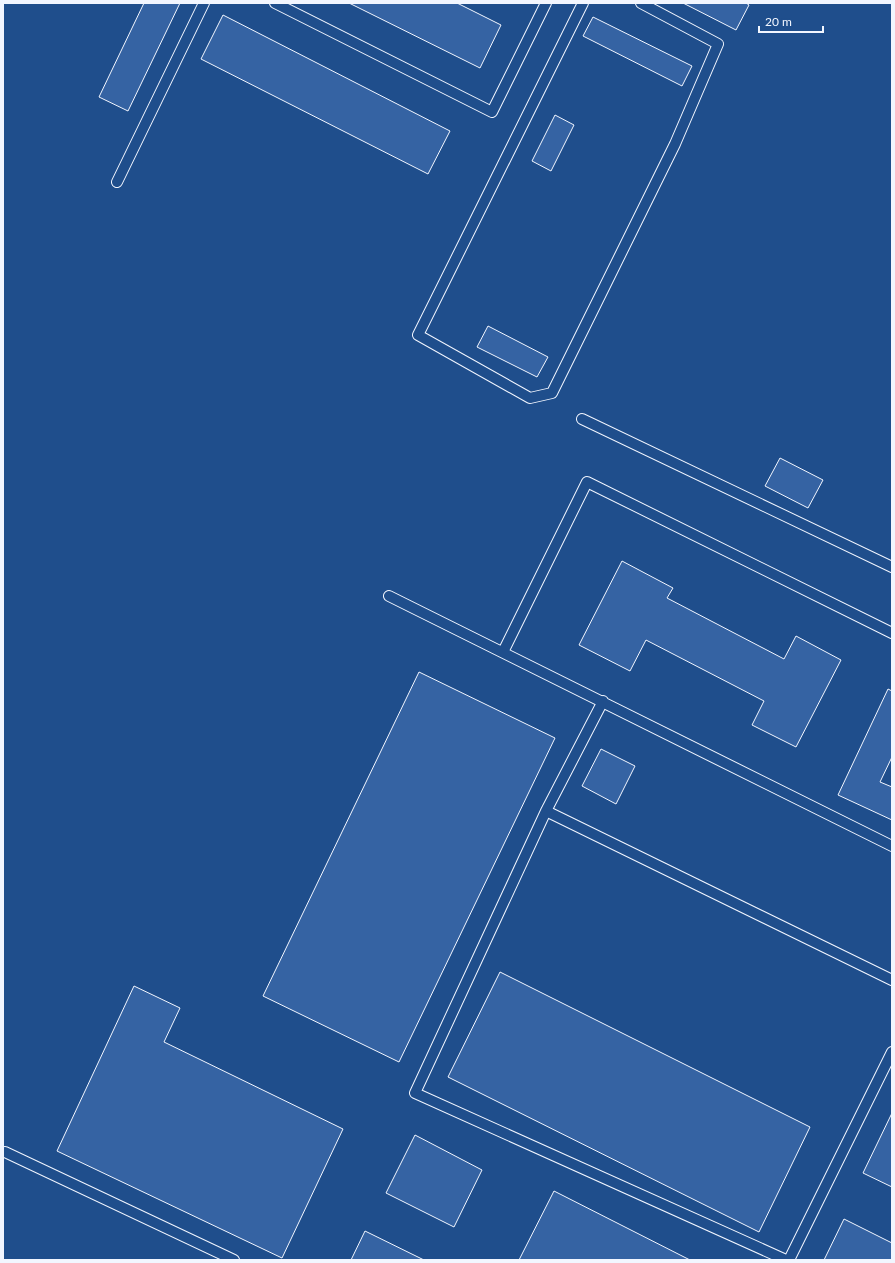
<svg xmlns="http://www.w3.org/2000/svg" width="895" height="1263" font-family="Lato,sans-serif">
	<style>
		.building { fill: #3563a3; stroke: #f2f6ff }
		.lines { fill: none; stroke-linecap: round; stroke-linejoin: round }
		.service-casing { stroke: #f2f6ff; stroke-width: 12 }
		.service { stroke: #1f4e8c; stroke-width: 10 }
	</style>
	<rect width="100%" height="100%" fill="#1f4e8c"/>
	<path class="building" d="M 144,3 L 180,3 L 128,111 L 99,97 Z
		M 349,3 L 457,3 L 501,25 L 480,68 Z
		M 683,3 L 746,3 L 749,5 L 736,30 Z
		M 223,15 L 450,131 L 428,174 L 201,59 Z
		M 593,17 L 692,66 L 682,86 L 583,36 Z
		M 555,115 L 574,125 L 551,171 L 532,161 Z
		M 488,326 L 548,357 L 537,377 L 477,347 Z
		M 780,458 L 823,480 L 808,508 L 765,486 Z
		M 622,561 L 673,588 L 667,598 L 784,659 L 796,636 L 841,660 L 796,747 L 752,725 L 764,701 L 646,640 L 630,671 L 579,645 Z
		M 419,672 L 555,738 L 399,1062 L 263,996 Z
		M 888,689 L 892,691 L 892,757 L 880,782 L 892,787 L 892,820 L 838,795 Z
		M 601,749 L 635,766 L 616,804 L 582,786 Z
		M 500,972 L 810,1127 L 759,1232 L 448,1077 Z
		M 134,986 L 180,1008 L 164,1042 L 343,1129 L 282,1258 L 57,1151 Z
		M 892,1113 L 892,1187 L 863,1173 Z
		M 415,1135 L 482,1170 L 454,1227 L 386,1193 Z
		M 554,1191 L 690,1260 L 519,1260 Z
		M 844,1219 L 892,1243 L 892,1260 L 824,1260 Z
		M 365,1231 L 424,1260 L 351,1260 Z"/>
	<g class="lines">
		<defs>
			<path id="service" d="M 275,3 L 492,112 L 546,3
				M 583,3 L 418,335 L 530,398 L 552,393 L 675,144 L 718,44 L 641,3
				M 117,182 L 204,3
				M 582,419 L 892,567
				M 389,596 L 892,846
				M 503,652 L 587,482 L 892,633
				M 603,701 L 546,811 L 415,1093 L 786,1260
				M 546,811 L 892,980
				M 5,1152 L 234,1260
				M 789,1260 L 892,1052"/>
		</defs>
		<use href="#service" class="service-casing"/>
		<use href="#service" class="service"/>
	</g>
	<rect width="895" height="1263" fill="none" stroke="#f2f6ff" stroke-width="8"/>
	<path d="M759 26v6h64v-6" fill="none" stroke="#f2f6ff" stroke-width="2"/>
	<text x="765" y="26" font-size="12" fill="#f2f6ff" stroke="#1f4e8c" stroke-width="3" paint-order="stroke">20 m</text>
</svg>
